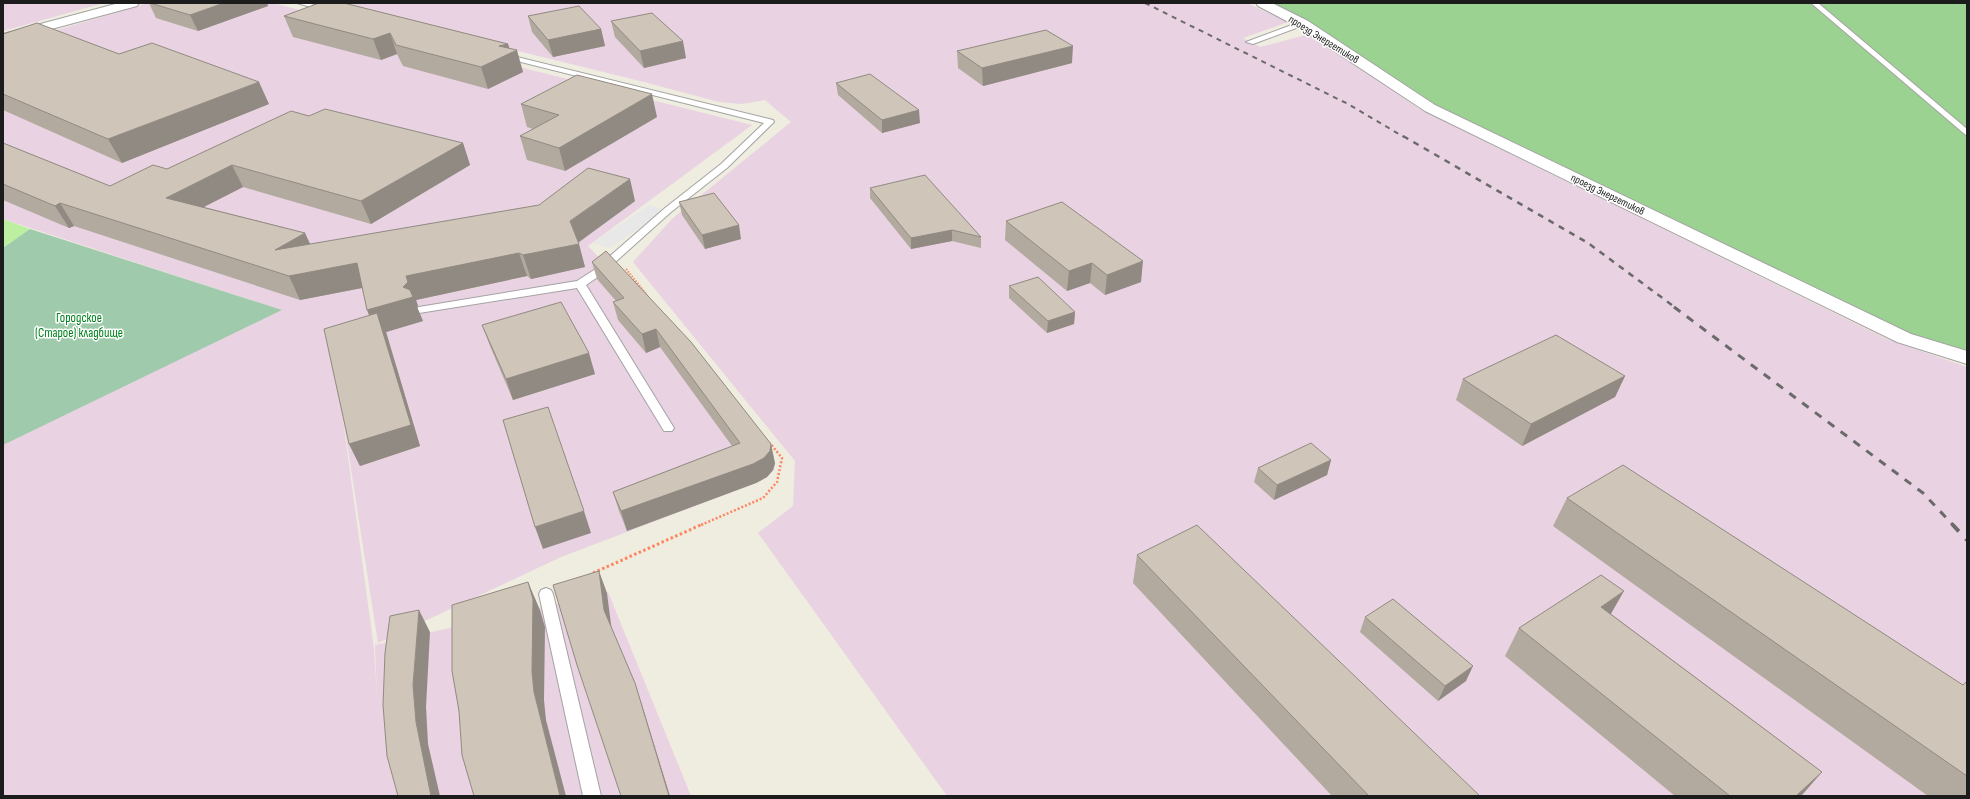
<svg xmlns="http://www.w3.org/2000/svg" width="1970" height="799" font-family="'Sofia Sans Condensed',sans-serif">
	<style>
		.industrial { fill: #e9d2e1 }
		.grass { fill: #bdefa1 }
		.forest { fill: #9cd291 }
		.cemetery { fill: #9fcaab }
		.parking { fill: #e8e8e8 }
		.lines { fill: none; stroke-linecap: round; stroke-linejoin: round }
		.service-casing { stroke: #a3a3a3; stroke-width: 2 }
		.minor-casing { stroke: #a3a3a3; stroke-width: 2 }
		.path-far2 { stroke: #ff8561; stroke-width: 2; stroke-dasharray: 1.5 1.5; stroke-linecap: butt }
		.path-far1 { stroke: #ff8561; stroke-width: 2.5; stroke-dasharray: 2 2; stroke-linecap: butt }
		.path { stroke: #ff8561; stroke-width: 3; stroke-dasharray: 2.5 2.5; stroke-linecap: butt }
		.service { fill: #fff; fill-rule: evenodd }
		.minor { fill: #fff; fill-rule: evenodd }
		.rail-far3 { stroke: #6a6a6a; stroke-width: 2; stroke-dasharray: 5 5; stroke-linecap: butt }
		.rail-far2 { stroke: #6a6a6a; stroke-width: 2.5; stroke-dasharray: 6 6; stroke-linecap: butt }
		.rail-far1 { stroke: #6a6a6a; stroke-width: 3; stroke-dasharray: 8 8; stroke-linecap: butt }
		.rail { stroke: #6a6a6a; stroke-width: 4; stroke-dasharray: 10 10; stroke-linecap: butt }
		.wall { fill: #b2a99f }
		.shaded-wall { fill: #918a82 }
		.building { fill: #cfc5b9; stroke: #918a82 }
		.labels { text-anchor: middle; stroke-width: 3; stroke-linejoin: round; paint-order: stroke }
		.far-street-label { font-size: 11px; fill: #1c1c1c; stroke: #fff }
		.park-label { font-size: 13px; fill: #01831c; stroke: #fff }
	</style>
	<rect width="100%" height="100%" fill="#efece0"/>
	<path class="industrial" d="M 3,3 L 104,3 L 3,31 Z
		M 148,3 L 273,3 L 463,53 L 752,125 L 588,246 L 687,350 L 775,463 L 774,470 L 767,477 L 756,483 L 561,557 L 378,643 L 340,398 L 374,649 L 377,697 L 375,645 L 608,592 L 691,796 L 3,796 L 3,443 L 281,310 L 3,219 L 3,46 Z
		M 324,3 L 1247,3 L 1288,22 L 1243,38 L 1260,47 L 1310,34 L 1418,108 L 1889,340 L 1967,367 L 1967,796 L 947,796 L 758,533 L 793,506 L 795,461 L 633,262 L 672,219 L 791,122 L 765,100 L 742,104 L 719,102 L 644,82 Z"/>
	<path class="grass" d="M 3,219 L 30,229 L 3,248 Z"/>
	<path class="forest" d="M 1262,3 L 1967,3 L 1967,351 L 1904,338 L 1430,108 Z"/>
	<path class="cemetery" d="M 30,229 L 282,310 L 3,445 L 3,248 Z"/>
	<path class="parking" d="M 649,205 L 665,210 L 610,248 L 593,243 Z"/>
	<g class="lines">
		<defs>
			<path id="service" d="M 297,3 L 308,3 L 331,10 L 328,12 Z
				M 1811,3 L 1818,3 L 1967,129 L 1967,136 Z
				M 1300,22 L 1307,24 L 1253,44 L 1246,42 Z
				M 501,53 L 773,120 L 774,122 L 727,168 L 671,212 L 602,274 L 586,285 L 674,428 L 672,431 L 664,431 L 577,288 L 419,313 L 414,310 L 419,307 L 577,281 L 594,270 L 665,208 L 721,164 L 764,123 L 501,57 Z
				M 546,588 L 551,590 L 553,594 L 601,796 L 583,796 L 539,594 L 541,590 Z"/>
			<path id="minor" d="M 119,3 L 139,3 L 137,6 L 3,42 L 3,34 Z
				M 1256,3 L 1272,3 L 1308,21 L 1435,105 L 1911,334 L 1967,351 L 1967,364 L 1897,342 L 1425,111 L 1298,27 L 1258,6 Z"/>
		</defs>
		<use href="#service" class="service-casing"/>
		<use href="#minor" class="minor-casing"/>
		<path class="path-far2" d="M 626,269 L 647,295"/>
		<path class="path-far1" d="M 701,525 L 763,498 L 777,482 L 782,458 L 770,443"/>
		<path class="path" d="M 593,573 L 703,524"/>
		<use href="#service" class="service"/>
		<use href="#minor" class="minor"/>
		<path class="rail-far3" d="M 1145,3 L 1348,104 L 1404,137"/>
		<path class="rail-far2" d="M 1403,136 L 1588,243 L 1676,308"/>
		<path class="rail-far1" d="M 1674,307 L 1923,493 L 1953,525"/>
		<path class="rail" d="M 1952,524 L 1967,540"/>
	</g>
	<path class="wall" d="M 149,3 L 267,3 L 268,6 L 198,31 L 156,18 Z
		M 284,16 L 508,44 L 509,48 L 523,72 L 488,89 L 403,66 L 397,54 L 381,60 L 293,37 Z
		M 528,16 L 601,29 L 605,46 L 553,57 L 532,32 Z
		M 611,21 L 686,58 L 644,68 L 615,37 Z
		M 3,34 L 119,54 L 269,104 L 122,163 L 3,110 Z
		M 957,51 L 1072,63 L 983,86 L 958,68 Z
		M 836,83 L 920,123 L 882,133 L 838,95 Z
		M 521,104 L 657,117 L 565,171 L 527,160 L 520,136 L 533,129 L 527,127 Z
		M 309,116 L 463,143 L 470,165 L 371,224 L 243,187 L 204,207 L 305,233 L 310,244 L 635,201 L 578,243 L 585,267 L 531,279 L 527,276 L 416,300 L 418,306 L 417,307 L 423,321 L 386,332 L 420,446 L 360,466 L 349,444 L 369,316 L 362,288 L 300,300 L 74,226 L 69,228 L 3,200 L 3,143 L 110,186 L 167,169 Z
		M 870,188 L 981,237 L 981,248 L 952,241 L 911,249 L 870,198 Z
		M 679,202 L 741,239 L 705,249 L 682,215 Z
		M 1006,221 L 1141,282 L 1105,295 L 1090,283 L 1067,291 L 1005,240 Z
		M 606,251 L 775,463 L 773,470 L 767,477 L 756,483 L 627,531 L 619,511 L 613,492 L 732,446 L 660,347 L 646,353 L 618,320 L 613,302 L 616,301 L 597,279 L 592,262 Z
		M 1009,286 L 1075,312 L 1074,324 L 1047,333 L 1009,298 Z
		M 482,325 L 595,374 L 513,400 L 490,346 Z
		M 1625,376 L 1615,397 L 1522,446 L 1456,400 L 1463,379 Z
		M 1331,460 L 1327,475 L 1274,500 L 1254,482 L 1258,468 Z
		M 1567,498 L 1963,685 L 1967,681 L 1967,796 L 1928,796 L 1553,526 Z
		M 1137,555 L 1480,796 L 1332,796 L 1133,583 Z
		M 1611,614 L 1822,772 L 1801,796 L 1675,796 L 1505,656 L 1519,628 Z
		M 1365,617 L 1466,681 L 1438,701 L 1360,632 Z"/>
	<path class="shaded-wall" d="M 224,3 L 267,3 L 268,6 L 198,31 L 190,15 Z
		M 601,29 L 605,46 L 553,57 L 548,40 Z
		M 390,33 L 397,54 L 381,60 L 373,39 Z
		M 683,41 L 686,58 L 644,68 L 640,51 Z
		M 508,44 L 511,53 L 517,50 L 523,72 L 488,89 L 481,67 L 499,46 Z
		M 1073,46 L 1072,63 L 983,86 L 982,68 Z
		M 259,82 L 269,104 L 122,163 L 108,139 Z
		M 652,94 L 657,117 L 565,171 L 559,148 Z
		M 919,110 L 920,123 L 882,133 L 882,120 Z
		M 463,143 L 470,165 L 371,224 L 361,201 Z
		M 232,165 L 243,187 L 178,220 L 166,198 Z
		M 630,179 L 635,201 L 576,244 L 579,244 L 585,267 L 531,279 L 523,255 Z
		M 60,203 L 74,226 L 69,228 L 55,206 Z
		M 739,225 L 741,239 L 705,249 L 702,235 Z
		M 952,230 L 952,241 L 911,249 L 911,238 Z
		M 305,233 L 316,257 L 275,250 Z
		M 519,253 L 527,276 L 416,300 L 418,306 L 417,307 L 423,321 L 386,332 L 420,446 L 360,466 L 349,444 L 378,334 L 367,310 L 403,287 L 406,276 Z
		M 1143,261 L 1141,282 L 1105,295 L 1107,275 Z
		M 357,263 L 367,287 L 300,300 L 289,276 Z
		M 1092,263 L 1090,283 L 1067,291 L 1069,271 Z
		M 1075,312 L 1074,324 L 1047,333 L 1048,321 Z
		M 656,329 L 660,347 L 646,353 L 642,334 Z
		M 589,353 L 595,374 L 513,400 L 506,379 Z
		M 1625,376 L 1615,397 L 1522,446 L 1531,424 Z
		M 771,444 L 775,463 L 773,470 L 767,477 L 756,483 L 627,531 L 621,511 Z
		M 1331,460 L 1327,475 L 1274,500 L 1277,485 Z
		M 584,511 L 591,533 L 543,549 L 535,527 Z
		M 599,571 L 607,593 L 612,632 L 604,610 Z
		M 528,582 L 540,610 L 545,627 L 544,700 L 546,720 L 566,796 L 560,796 L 534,692 L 532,672 Z
		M 1624,591 L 1608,619 L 1601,607 Z
		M 419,610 L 430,632 L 426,707 L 428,744 L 440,796 L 431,796 L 416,722 L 413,685 Z
		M 1473,666 L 1466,681 L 1438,701 L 1445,686 Z
		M 635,683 L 642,705 L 670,796 L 669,796 Z
		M 1822,772 L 1801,796 L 1796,796 Z"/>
	<path class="building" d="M 150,3 L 224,3 L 190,15 Z
		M 319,3 L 344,3 L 508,44 L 499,46 L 517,50 L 481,67 L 396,45 L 390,33 L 373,39 L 284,16 Z
		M 579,6 L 601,29 L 548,40 L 528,16 Z
		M 652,13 L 683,41 L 640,51 L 611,21 Z
		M 37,23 L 119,54 L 152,43 L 259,82 L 108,139 L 3,94 L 3,34 Z
		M 1046,30 L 1073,46 L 982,68 L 957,51 Z
		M 870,74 L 919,110 L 882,120 L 836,83 Z
		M 577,75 L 652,94 L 559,148 L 520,136 L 559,115 L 521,104 Z
		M 325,109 L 463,143 L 361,201 L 232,165 L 166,198 L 305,233 L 275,250 L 539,205 L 588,168 L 630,179 L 570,221 L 579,244 L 523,255 L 519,253 L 406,276 L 408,282 L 403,287 L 410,290 L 413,297 L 367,310 L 357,263 L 289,276 L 60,203 L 55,206 L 3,184 L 3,143 L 110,186 L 153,165 L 167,169 L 291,111 L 309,116 Z
		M 925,175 L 981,237 L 952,230 L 911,238 L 870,188 Z
		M 714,193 L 739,225 L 702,235 L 679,202 Z
		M 1062,202 L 1143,261 L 1107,275 L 1092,263 L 1069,271 L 1006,221 Z
		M 606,251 L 691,342 L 771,444 L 770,451 L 764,458 L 753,464 L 621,511 L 613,492 L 740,443 L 656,329 L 642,334 L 613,302 L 624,298 L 592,262 Z
		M 1038,277 L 1075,312 L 1048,321 L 1009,286 Z
		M 561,302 L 589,353 L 506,379 L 482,325 Z
		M 377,313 L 411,425 L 349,444 L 324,329 Z
		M 1556,335 L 1625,376 L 1531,424 L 1463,379 Z
		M 548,407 L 584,511 L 535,527 L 503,420 Z
		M 1311,443 L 1331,460 L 1277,485 L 1258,468 Z
		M 1623,465 L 1963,685 L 1967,681 L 1967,776 L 1567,498 Z
		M 1197,525 L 1480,796 L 1369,796 L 1137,555 Z
		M 599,571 L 604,610 L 635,683 L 669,796 L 621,796 L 577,665 L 553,585 Z
		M 1601,575 L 1624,591 L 1601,607 L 1822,772 L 1796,796 L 1730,796 L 1519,628 Z
		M 528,582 L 533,599 L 532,672 L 534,692 L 560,796 L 474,796 L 462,755 L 459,711 L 452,671 L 452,605 Z
		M 1393,599 L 1473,666 L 1445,686 L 1365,617 Z
		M 419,610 L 413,685 L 416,722 L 431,796 L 398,796 L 387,756 L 383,705 L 385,653 L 390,616 Z"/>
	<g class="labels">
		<g class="far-street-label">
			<text transform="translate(1324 39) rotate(32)" y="4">проезд Энергетиков</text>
			<text transform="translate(1608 194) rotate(26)" y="4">проезд Энергетиков</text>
		</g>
		<g class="park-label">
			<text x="79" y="322">Городское<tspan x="79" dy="15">(Старое) кладбище</tspan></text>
		</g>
	</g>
	<rect width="1970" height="799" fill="none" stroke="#1c1c1c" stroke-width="8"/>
</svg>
